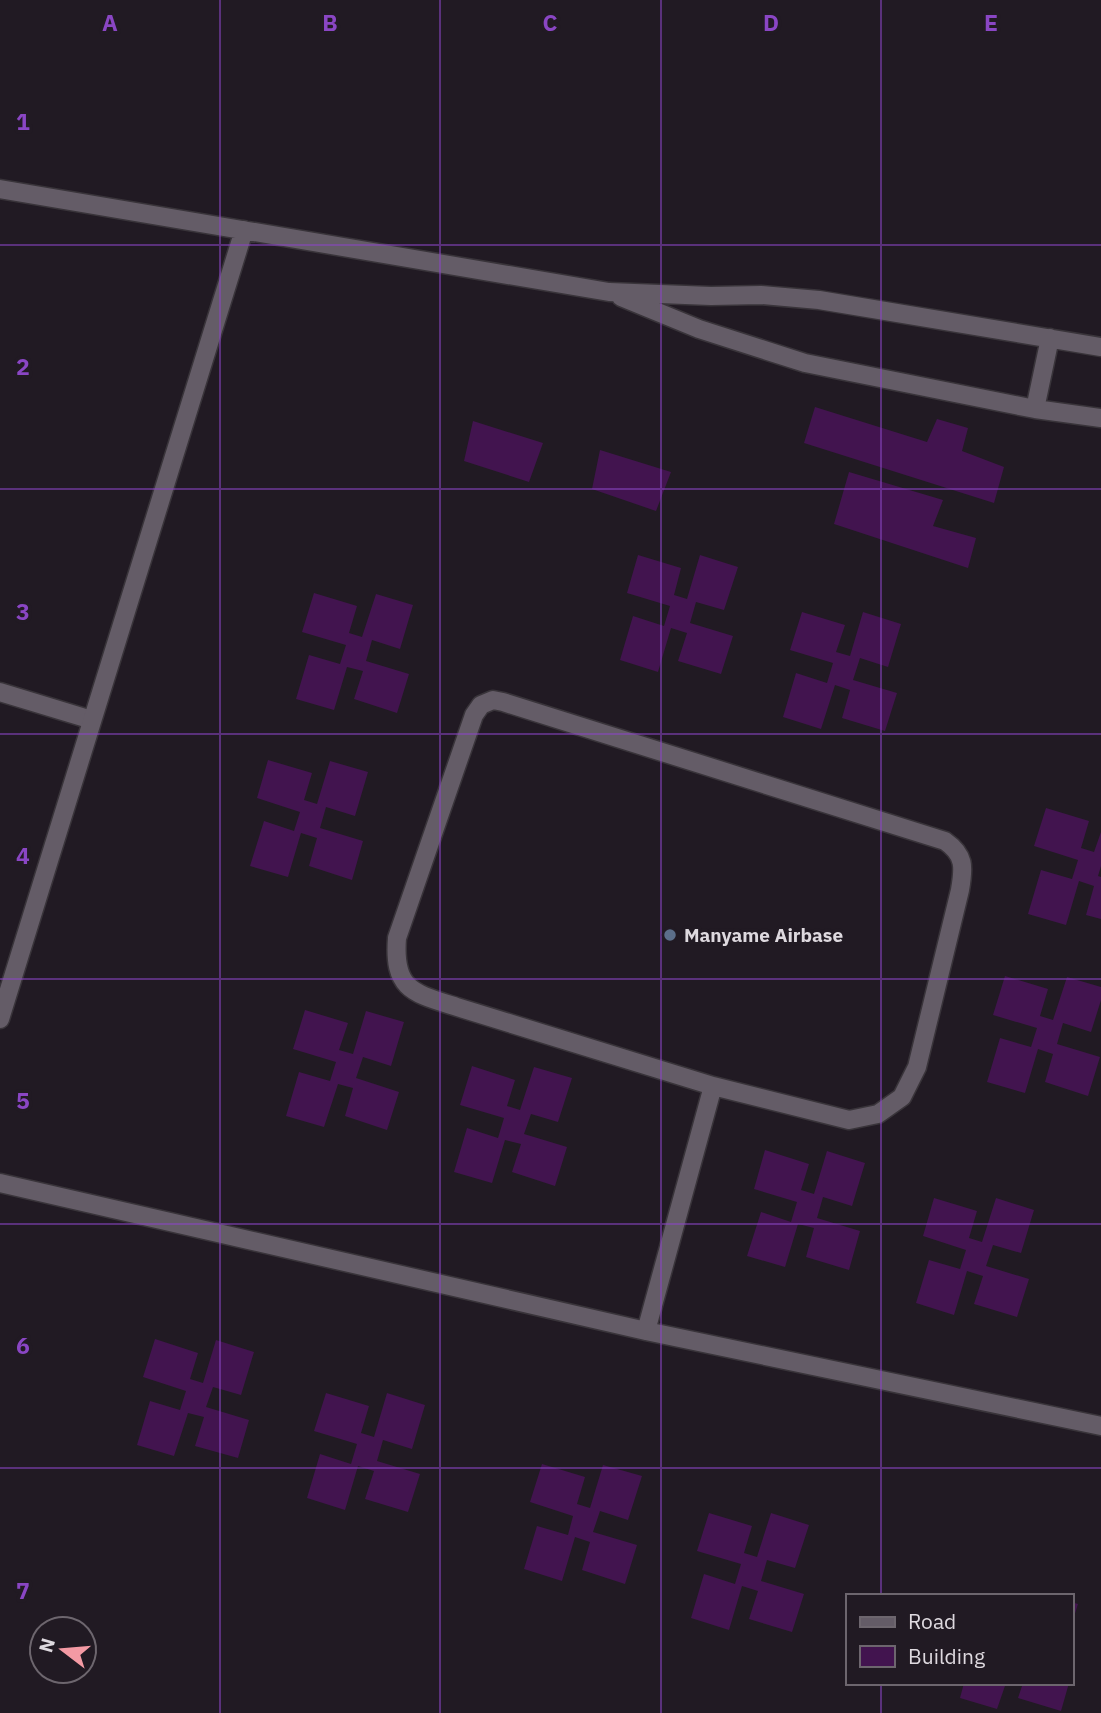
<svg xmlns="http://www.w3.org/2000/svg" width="1101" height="1713" font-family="'IBM Plex Sans',sans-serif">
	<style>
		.building { fill: #42144f }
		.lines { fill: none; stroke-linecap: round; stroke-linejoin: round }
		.lane-casing { stroke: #39343a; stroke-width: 21 }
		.street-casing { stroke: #39343a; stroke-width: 21 }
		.lane { stroke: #645c67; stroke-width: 18 }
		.street { stroke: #645c67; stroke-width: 18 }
		.grid { fill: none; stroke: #8a46c4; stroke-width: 2; stroke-opacity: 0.55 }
		.service-dot { fill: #5c6f8a; stroke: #211a23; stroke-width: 2.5 }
		.labels { text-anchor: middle; stroke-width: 7; stroke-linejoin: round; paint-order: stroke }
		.poi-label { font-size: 19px; font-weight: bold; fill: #ded9df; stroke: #211a23; text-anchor: start }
		.grid-label { font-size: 23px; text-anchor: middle; font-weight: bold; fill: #8a46c4; stroke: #211a23; stroke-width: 7; stroke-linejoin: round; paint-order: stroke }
	</style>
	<rect width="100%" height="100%" fill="#211a23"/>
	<path class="building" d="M 815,407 L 927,442 L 937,419 L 968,428 L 962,451 L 1004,467 L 994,503 L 804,443 Z
		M 473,421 L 543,443 L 529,482 L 464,461 Z
		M 600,450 L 671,472 L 656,511 L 592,489 Z
		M 849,472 L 943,500 L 933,526 L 976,538 L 968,568 L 834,524 Z
		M 638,555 L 681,568 L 674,595 L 687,599 L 700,555 L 738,567 L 724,610 L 696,602 L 690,623 L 733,636 L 721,674 L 678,661 L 687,633 L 671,628 L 658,672 L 620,660 L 633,616 L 664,626 L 670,606 L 627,593 Z
		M 314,593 L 357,606 L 349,633 L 362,637 L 376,594 L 413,605 L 400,649 L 372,640 L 366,661 L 409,674 L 397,713 L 354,699 L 363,671 L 347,667 L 334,710 L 296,699 L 309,655 L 340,664 L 346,645 L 302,632 Z
		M 802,612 L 845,625 L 836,652 L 850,656 L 863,612 L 901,624 L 888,667 L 860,658 L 853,680 L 897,693 L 885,731 L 842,718 L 850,690 L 835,685 L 821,729 L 783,717 L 796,673 L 827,683 L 833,663 L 790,650 Z
		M 268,760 L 312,773 L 304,800 L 317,804 L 330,761 L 368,772 L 355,816 L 326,807 L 320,828 L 363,841 L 352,880 L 309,866 L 317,838 L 301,833 L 288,877 L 250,866 L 264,821 L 294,831 L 300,812 L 257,798 Z
		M 1046,808 L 1089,821 L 1081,848 L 1094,852 L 1101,832 L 1101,866 L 1098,876 L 1101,877 L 1101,919 L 1086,915 L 1094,886 L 1079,881 L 1066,925 L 1028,914 L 1041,870 L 1072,879 L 1078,860 L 1034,846 Z
		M 1005,976 L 1048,989 L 1040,1016 L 1053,1020 L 1067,977 L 1101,987 L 1101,1000 L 1091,1032 L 1063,1023 L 1057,1044 L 1100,1057 L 1088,1096 L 1045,1082 L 1053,1054 L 1038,1049 L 1025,1093 L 987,1082 L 1000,1038 L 1031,1047 L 1037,1028 L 993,1015 Z
		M 305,1010 L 348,1023 L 339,1050 L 353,1054 L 366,1011 L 404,1022 L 391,1066 L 363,1057 L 356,1078 L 399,1092 L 387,1130 L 345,1116 L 353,1088 L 338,1084 L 324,1127 L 286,1116 L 299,1072 L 330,1081 L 336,1062 L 293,1049 Z
		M 472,1066 L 515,1080 L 507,1106 L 520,1110 L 534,1067 L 572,1078 L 558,1122 L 531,1114 L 524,1134 L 567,1147 L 555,1186 L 512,1172 L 521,1144 L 505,1140 L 492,1183 L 454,1172 L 467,1128 L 498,1138 L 504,1118 L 460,1105 Z
		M 765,1150 L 809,1164 L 801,1190 L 814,1194 L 827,1151 L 865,1163 L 852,1206 L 823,1197 L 817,1218 L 860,1231 L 849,1270 L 806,1257 L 814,1228 L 798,1224 L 785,1267 L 747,1256 L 761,1212 L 791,1222 L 797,1202 L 754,1189 Z
		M 934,1198 L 977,1211 L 969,1238 L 982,1242 L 996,1198 L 1034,1210 L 1021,1253 L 993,1245 L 986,1266 L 1029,1279 L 1017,1317 L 974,1304 L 983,1276 L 967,1271 L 954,1315 L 916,1303 L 929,1260 L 960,1269 L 966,1250 L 923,1236 Z
		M 155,1339 L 198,1353 L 190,1379 L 203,1383 L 216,1340 L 254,1352 L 241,1395 L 213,1387 L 206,1407 L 249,1420 L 238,1458 L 195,1446 L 204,1417 L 188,1413 L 174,1456 L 137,1445 L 150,1401 L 180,1410 L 186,1391 L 143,1377 Z
		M 326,1393 L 369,1406 L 361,1433 L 374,1437 L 387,1393 L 425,1405 L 412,1449 L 383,1440 L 377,1461 L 420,1474 L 408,1512 L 365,1499 L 374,1471 L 358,1466 L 345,1510 L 307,1498 L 320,1454 L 351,1464 L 357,1444 L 314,1431 Z
		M 542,1464 L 585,1477 L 577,1504 L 590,1508 L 603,1465 L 642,1476 L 628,1520 L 600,1511 L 593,1532 L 637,1545 L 625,1584 L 582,1570 L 590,1542 L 575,1537 L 562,1581 L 524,1569 L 537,1526 L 568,1535 L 573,1516 L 530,1502 Z
		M 709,1513 L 752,1526 L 744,1553 L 757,1557 L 771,1513 L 809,1525 L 795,1568 L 767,1560 L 761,1581 L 804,1594 L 792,1632 L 749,1619 L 758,1591 L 742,1586 L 729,1630 L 691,1618 L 704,1574 L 735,1584 L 741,1564 L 697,1551 Z
		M 1071,1602 L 1078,1604 L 1072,1623 L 1071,1623 Z
		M 964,1683 L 1006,1683 L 997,1709 L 960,1698 Z
		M 1023,1683 L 1069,1683 L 1061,1711 L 1018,1698 Z"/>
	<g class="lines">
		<defs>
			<path id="lane" d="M 0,692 L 92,720"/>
			<path id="street" d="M 0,189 L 609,292 L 711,296 L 761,295 L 819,300 L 1101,347
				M 621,297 L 699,329 L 805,363 L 1035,409 L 1101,418
				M 1035,409 L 1050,338
				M 493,700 L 503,702 L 945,841 C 965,855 964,867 960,890 L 917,1067 L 902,1097 L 878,1114 L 849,1120 L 713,1086 L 457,1007 C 413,993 393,990 397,938 L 474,715 L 481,705 Z
				M 0,1019 L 244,230
				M 0,1183 L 646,1331 L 1101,1426
				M 646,1331 L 713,1086"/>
		</defs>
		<use href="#lane" class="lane-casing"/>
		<use href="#street" class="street-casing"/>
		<use href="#lane" class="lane"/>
		<use href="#street" class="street"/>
	</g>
	<path class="grid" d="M 220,0 L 220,1713M 440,0 L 440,1713M 661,0 L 661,1713M 881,0 L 881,1596M 0,245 L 1101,245M 0,489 L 1101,489M 0,734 L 1101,734M 0,979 L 1101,979M 0,1224 L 1101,1224M 0,1468 L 1101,1468M 881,1683 L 881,1713"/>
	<circle class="service-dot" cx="670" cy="935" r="7"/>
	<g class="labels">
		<g class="poi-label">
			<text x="684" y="942">Manyame Airbase</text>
		</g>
	</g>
	<g class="grid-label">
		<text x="110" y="31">A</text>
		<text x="330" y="31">B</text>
		<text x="550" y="31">C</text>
		<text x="771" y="31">D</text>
		<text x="991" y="31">E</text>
		<text x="23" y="130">1</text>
		<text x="23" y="375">2</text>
		<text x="23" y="620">3</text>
		<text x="23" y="864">4</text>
		<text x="23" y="1109">5</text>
		<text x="23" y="1354">6</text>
		<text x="23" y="1599">7</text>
	</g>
	<rect x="846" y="1594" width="228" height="91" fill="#211a23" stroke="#6d666e" stroke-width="2"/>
	<rect x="860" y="1617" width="35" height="10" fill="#645c67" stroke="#6d666e" stroke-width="2"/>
	<text x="908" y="1629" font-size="21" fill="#ded9df">Road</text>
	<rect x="860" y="1646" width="35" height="21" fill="#42144f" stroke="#6d666e" stroke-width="2"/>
	<text x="908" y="1664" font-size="21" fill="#ded9df">Building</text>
	<g transform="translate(63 1650) rotate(286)"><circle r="33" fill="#211a23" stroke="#6d666e" stroke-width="2"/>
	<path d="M0-5L12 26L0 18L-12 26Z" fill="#f49aa4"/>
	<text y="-10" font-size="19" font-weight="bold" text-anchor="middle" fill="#ded9df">N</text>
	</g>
</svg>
